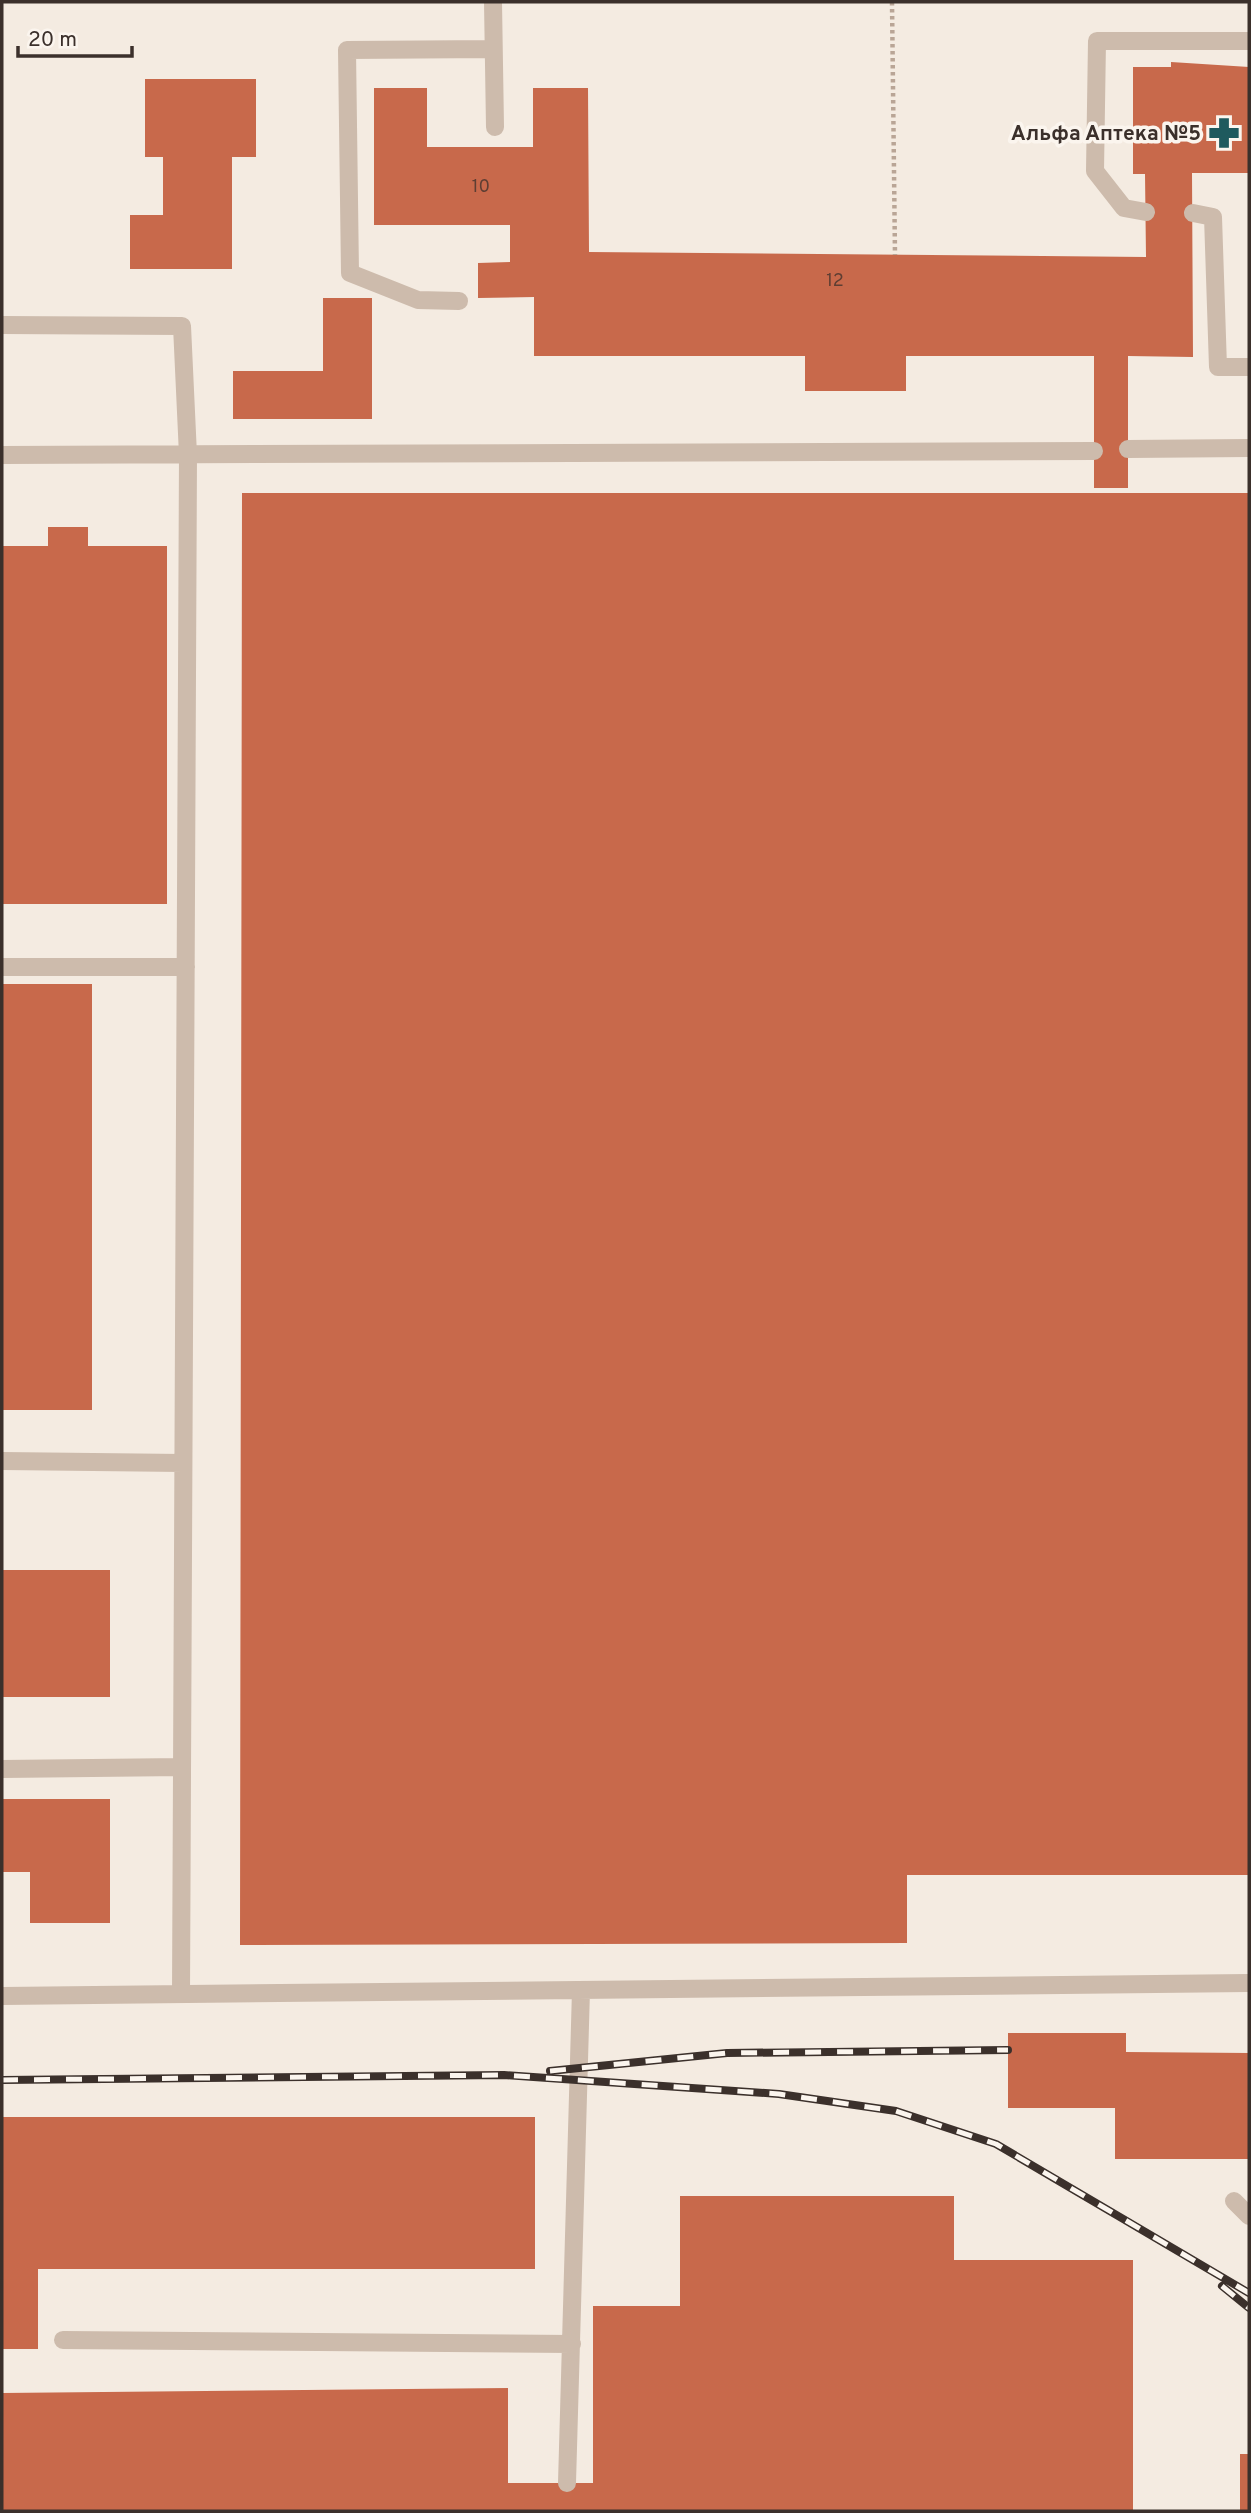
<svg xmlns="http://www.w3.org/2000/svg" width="1251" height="2513" font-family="Overpass,sans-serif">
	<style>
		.building { fill: #c8694b }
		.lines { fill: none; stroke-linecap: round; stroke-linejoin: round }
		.path { stroke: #b9a596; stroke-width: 4.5; stroke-dasharray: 3.5 3.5; stroke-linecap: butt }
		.service { stroke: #cdbbac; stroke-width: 18 }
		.rail-casing { stroke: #3b302b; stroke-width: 8 }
		.rail { stroke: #fbf5ee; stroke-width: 5; stroke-dasharray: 16; stroke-linecap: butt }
		.labels { text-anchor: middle; stroke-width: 7; stroke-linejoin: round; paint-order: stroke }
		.number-label { font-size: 18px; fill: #5e3e33 }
		.poi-label { font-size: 21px; font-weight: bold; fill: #3b302b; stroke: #fbf5ee; text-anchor: end }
	</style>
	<rect width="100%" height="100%" fill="#f4ebe1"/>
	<path class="building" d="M 1171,62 L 1249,67 L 1249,173 L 1192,173 L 1193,357 L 1128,356 L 1128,488 L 1094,488 L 1094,356 L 906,356 L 906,391 L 805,391 L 805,356 L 534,356 L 534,297 L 478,298 L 478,263 L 510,262 L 510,225 L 374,225 L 374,88 L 427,88 L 427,147 L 533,147 L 533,88 L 588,88 L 589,252 L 1146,257 L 1145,174 L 1133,174 L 1133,67 L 1171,67 Z
		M 145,79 L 256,79 L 256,157 L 232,157 L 232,269 L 130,269 L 130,215 L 163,215 L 163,157 L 145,157 Z
		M 323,298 L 372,298 L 372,419 L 233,419 L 233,371 L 323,371 Z
		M 242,493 L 1249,493 L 1249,1875 L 907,1875 L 907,1943 L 240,1945 Z
		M 48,527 L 88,527 L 88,546 L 167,546 L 167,904 L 2,904 L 2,546 L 48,546 Z
		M 2,984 L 92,984 L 92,1410 L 2,1410 Z
		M 2,1570 L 110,1570 L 110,1697 L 2,1697 Z
		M 2,1799 L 110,1799 L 110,1923 L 30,1923 L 30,1872 L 2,1872 Z
		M 1008,2033 L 1126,2033 L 1126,2052 L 1249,2053 L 1249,2159 L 1115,2159 L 1115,2108 L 1008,2108 Z
		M 2,2117 L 535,2117 L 535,2269 L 38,2269 L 38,2349 L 2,2349 Z
		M 680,2196 L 954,2196 L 954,2260 L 1133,2260 L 1133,2511 L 2,2511 L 2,2393 L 508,2388 L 508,2483 L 593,2483 L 593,2306 L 680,2306 Z
		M 1240,2454 L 1249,2454 L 1249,2511 L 1240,2511 Z"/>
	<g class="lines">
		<path class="path" d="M 892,2 L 895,255"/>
		<path class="service" d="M 493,2 L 495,127
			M 1146,212 L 1124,208 L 1095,171 L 1097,41 L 1249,41
			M 1193,213 L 1213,217 L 1218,367 L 1249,367
			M 459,301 L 418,300 L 350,273 L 347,50 L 493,49
			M 2,325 L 182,326 L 188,455 L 181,1994
			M 1128,449 L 1249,448
			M 2,455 L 1094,451
			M 2,967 L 186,967
			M 2,1461 L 183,1463
			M 2,1769 L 182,1767
			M 2,1996 L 1249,1983
			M 1234,2201 L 1249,2216
			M 63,2340 L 572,2344
			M 567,2483 L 581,1990"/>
		<defs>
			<path id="rail" d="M 550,2071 L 727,2053 L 1008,2050
				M 2,2080 L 504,2075 L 779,2094 L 896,2111 L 996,2144 L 1249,2293
				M 1222,2286 L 1249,2308"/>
		</defs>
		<use href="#rail" class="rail-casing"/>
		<use href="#rail" class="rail"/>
	</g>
	<defs>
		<symbol id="pharmacy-bare" viewBox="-9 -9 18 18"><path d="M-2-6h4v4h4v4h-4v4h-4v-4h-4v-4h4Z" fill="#1f5a5e" stroke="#fbf5ee" stroke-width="2.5" paint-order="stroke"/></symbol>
	</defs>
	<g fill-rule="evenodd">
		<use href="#pharmacy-bare" x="1202" y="111" width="44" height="44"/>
	</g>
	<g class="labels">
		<g class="number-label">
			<text x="481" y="192">10</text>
			<text x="835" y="286">12</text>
		</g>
		<g class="poi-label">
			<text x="1201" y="140">Альфа Аптека №5</text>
		</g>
	</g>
	<rect width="1251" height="2513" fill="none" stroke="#3b302b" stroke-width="7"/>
	<path d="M18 46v10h114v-10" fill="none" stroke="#3b302b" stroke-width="3.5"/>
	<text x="28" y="46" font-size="21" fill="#3b302b" stroke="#fbf5ee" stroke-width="5" paint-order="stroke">20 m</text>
</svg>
